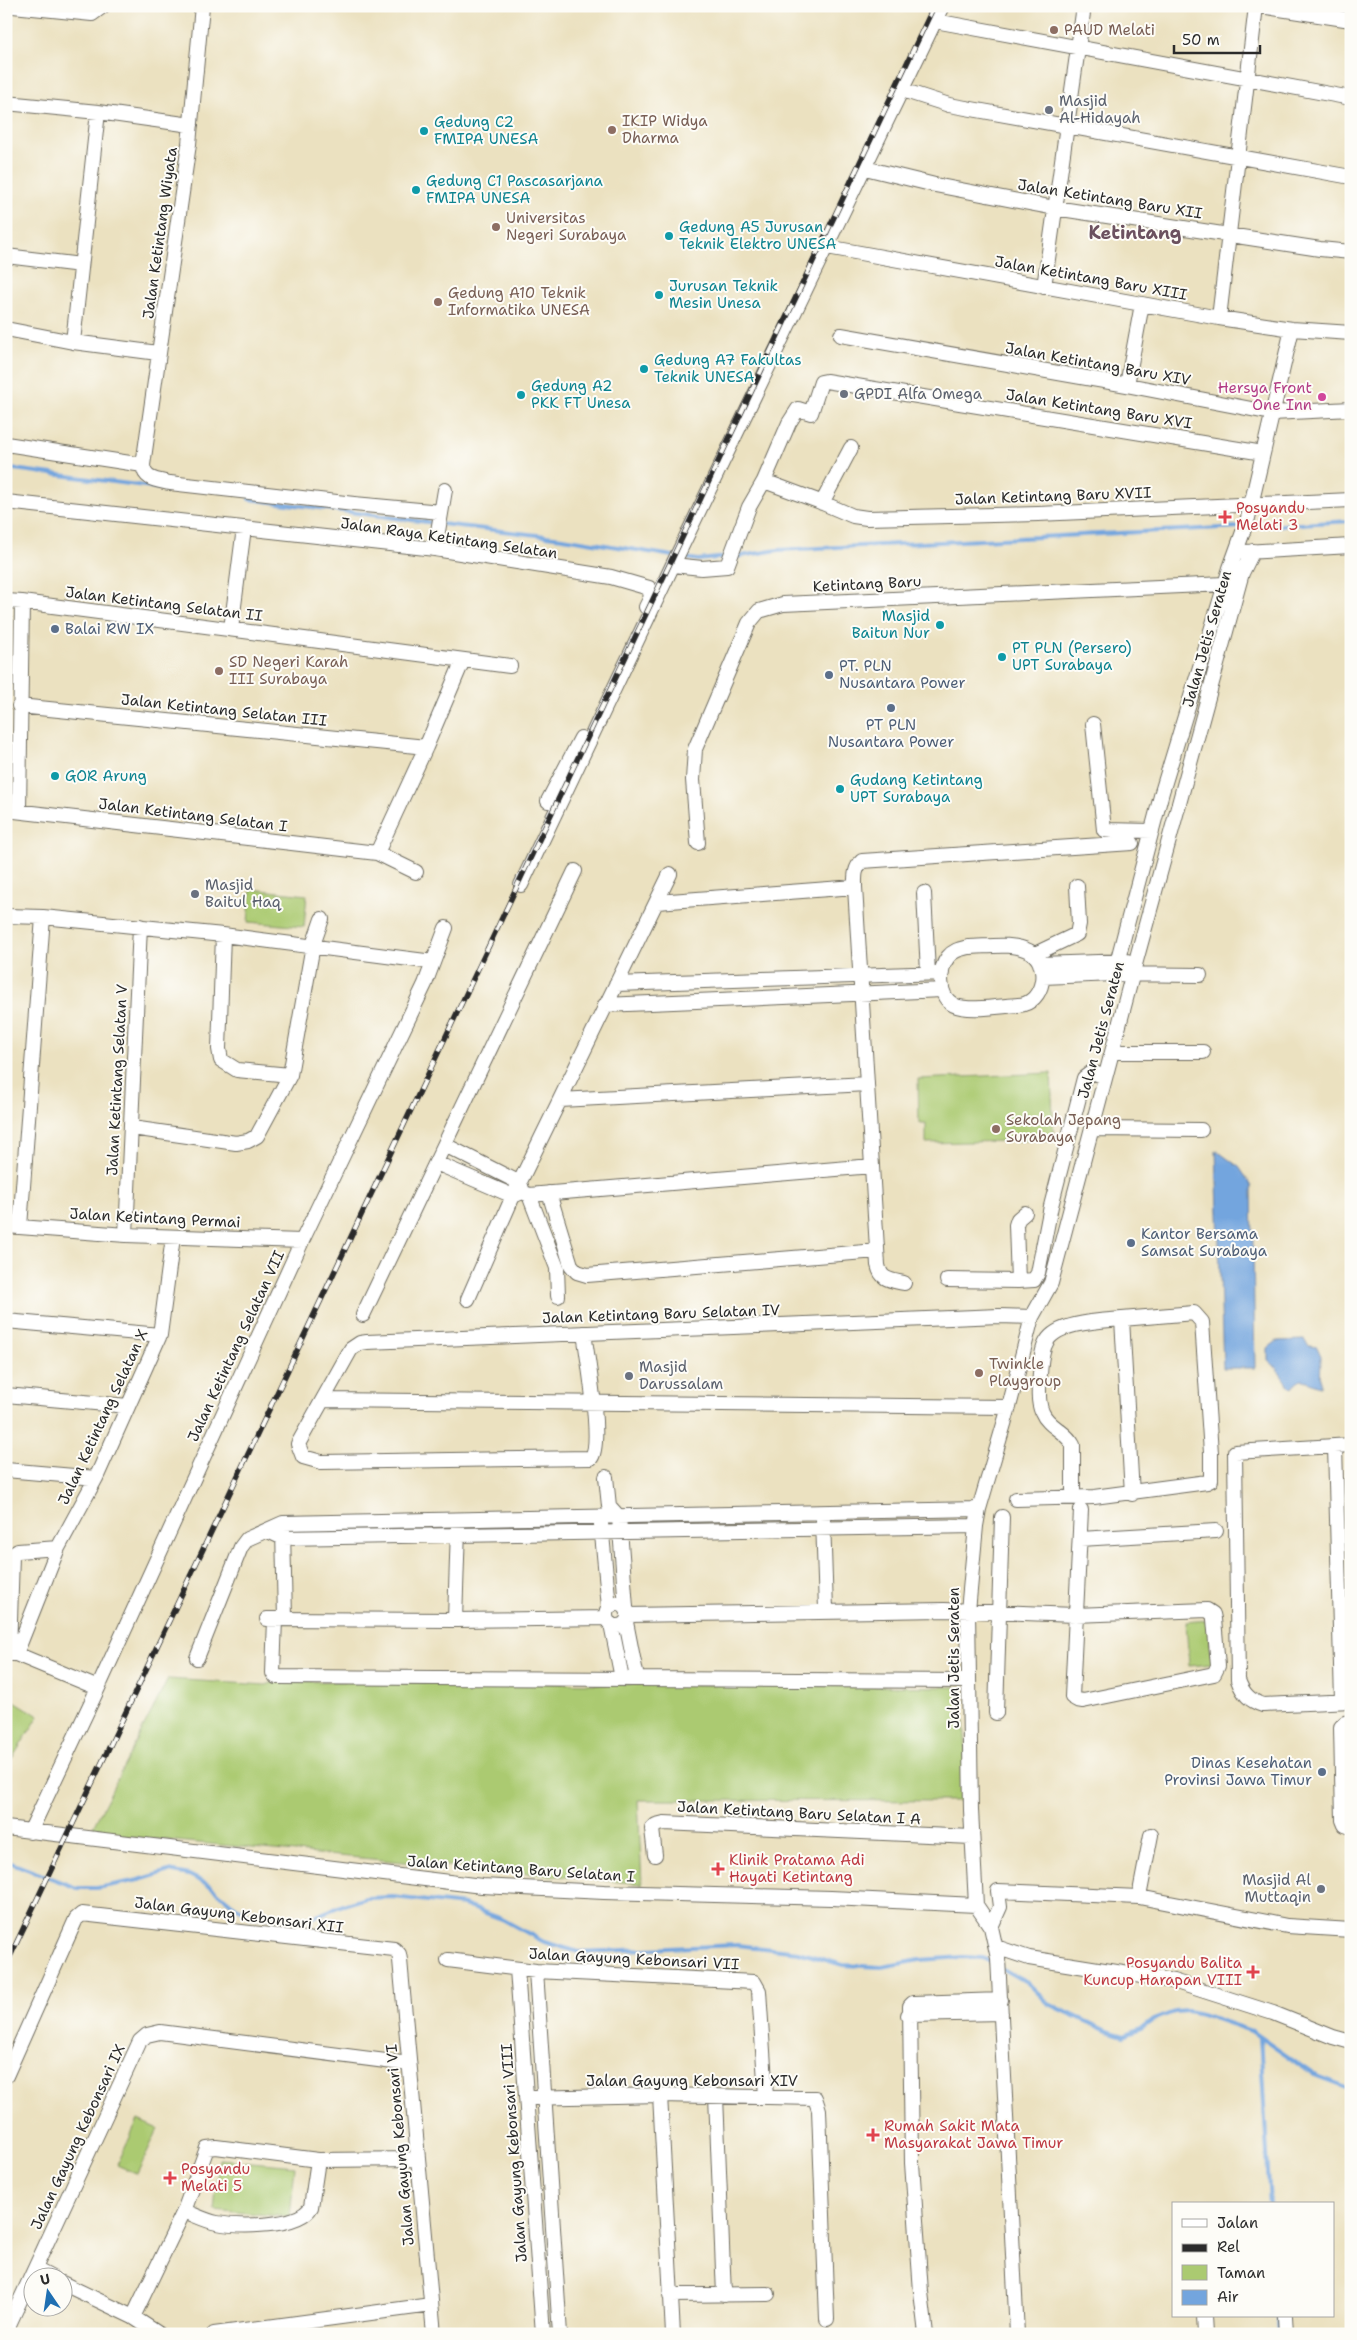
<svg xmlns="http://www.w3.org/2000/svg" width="1357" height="2340" font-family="'Shantell Sans',sans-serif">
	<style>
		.green { fill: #abca71; stroke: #6b7a4e }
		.water { fill: #73a5de; stroke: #4f6884 }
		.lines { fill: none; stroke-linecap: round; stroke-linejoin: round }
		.stream { stroke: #73a5de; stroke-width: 4 }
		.minor-casing { stroke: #6e6b5f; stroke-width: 16 }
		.minor { stroke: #fff; stroke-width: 14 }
		.rail-casing { stroke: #2b2b2b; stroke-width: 5.5 }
		.rail { stroke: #fdfcf7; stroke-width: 4; stroke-dasharray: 11; stroke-linecap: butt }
		.education-dot { fill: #8d6e63; stroke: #fdfcf7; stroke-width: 2 }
		.worship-dot { fill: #6b7280; stroke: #fdfcf7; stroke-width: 2 }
		.culture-dot { fill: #0f9aa8; stroke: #fdfcf7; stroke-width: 2 }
		.hotel-dot { fill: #d1479c; stroke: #fdfcf7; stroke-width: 2 }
		.health-dot { fill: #e0444e; stroke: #fdfcf7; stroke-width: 2 }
		.service-dot { fill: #5c6f8a; stroke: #fdfcf7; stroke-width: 2 }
		.labels { text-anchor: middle; stroke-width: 4; stroke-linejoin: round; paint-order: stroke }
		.education-label { font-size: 15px; fill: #785e54; stroke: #fdfcf7; text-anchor: start }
		.worship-label { font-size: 15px; fill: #5b616d; stroke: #fdfcf7; text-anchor: start }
		.culture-label { font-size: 15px; fill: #0d838f; stroke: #fdfcf7; text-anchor: start }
		.street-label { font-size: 15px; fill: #2b2b2b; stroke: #fdfcf7 }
		.hotel-label { font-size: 15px; fill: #b23c85; stroke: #fdfcf7; text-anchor: end }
		.health-label { font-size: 15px; fill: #be3a42; stroke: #fdfcf7; text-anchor: start }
		.service-label { font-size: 15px; fill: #4e5e75; stroke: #fdfcf7; text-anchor: start }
		.quarter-label { font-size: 18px; font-weight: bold; fill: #6b515f; stroke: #fdfcf7 }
	</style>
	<rect width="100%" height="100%" fill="#fdfcf7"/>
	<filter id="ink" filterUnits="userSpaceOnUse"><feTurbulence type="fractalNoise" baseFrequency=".02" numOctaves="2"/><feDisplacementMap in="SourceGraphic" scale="10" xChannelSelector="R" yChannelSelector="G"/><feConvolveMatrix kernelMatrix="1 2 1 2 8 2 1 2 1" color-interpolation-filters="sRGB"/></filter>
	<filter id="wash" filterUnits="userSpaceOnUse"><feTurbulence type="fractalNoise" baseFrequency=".0096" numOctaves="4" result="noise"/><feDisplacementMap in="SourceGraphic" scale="20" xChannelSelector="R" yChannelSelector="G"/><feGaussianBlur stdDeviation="1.12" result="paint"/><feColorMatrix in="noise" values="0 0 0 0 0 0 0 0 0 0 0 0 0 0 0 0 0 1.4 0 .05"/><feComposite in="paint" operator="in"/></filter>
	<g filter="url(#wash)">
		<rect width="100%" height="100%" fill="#ebe1c0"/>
		<path class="green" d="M 251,889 L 307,895 L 304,927 L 248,922 Z
			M 1051,1073 L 1054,1140 L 926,1143 L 926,1123 L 919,1123 L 918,1079 Z
			M 1208,1620 L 1212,1664 L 1189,1666 L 1186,1622 Z
			M 168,1679 L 266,1685 L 277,1681 L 962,1687 L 969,1801 L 638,1800 L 642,1884 L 90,1833 Z
			M 8,1697 L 39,1716 L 6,1768 L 6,1700 Z
			M 138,2120 L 158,2129 L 137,2174 L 117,2165 Z
			M 219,2159 L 295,2166 L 290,2217 L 214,2210 Z"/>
		<path class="water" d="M 1216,1150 L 1239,1167 L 1252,1186 L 1255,1368 L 1223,1368 Z
			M 1304,1340 L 1309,1346 L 1317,1347 L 1321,1356 L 1320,1386 C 1306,1382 1303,1374 1292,1388 C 1281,1379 1280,1369 1268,1360 L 1268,1348 L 1277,1341 Z"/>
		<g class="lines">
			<path class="stream" d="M 6,468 L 160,488
				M 249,499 L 435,523
				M 442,524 L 563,538 L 673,556
				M 1248,527 L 1351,521
				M 680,557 L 698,560 L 728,557
				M 735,557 L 778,550 L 1241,527
				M 6,1861 L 77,1888 L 97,1888 L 139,1880 L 169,1871 L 189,1875 L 209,1885 L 232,1904 L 252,1917 L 311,1918 L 343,1905 L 366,1898 L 393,1897 L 464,1905 L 502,1919 L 544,1942 L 579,1952 L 737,1945 L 798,1952 L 843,1965 L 882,1967 L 920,1960 L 963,1957 L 983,1958 L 994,1964
				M 1003,1969 L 1029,1984 L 1049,2004 L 1107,2031 L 1124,2036 L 1141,2029 L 1153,2020 L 1174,2012 L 1188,2011 L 1201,2014 L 1251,2031 L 1314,2075 L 1351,2089
				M 1260,2037 L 1270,2204
				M 1277,2316 L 1278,2334"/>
		</g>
	</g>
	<g filter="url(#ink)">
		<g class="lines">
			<defs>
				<path id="minor" d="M 13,6 L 92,14 L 103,6
					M 1260,6 L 1351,20
					M 935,21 L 1351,98
					M 902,90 L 949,105 L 1351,177
					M 6,103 L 98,112 L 191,125
					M 865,168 L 935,185 L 1055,208 L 1320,249 L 1351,252
					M 827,247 L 1219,318 L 1292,329 L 1351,333
					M 6,256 L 81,265
					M 1044,287 L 1084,6
					M 1219,318 L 1256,6
					M 6,329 L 73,342 L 158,353
					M 841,335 L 1127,385 L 1272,413 L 1351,409
					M 73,342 L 98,112
					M 1127,385 L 1142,304
					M 6,444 L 143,465 L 189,144 L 202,6
					M 143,465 C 144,480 157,480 170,483 L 354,504 L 441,512
					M 764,481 L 818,501 L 853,516 L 867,518 L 1038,514 L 1351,500
					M 6,502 L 435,549 L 611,577 L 649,588 L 651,597 L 646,607
					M 822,503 L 851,448
					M 435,549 L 445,490
					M 1245,552 L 1351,546
					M 673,565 L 702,568 L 727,566 L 749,507 L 764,481 L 789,423 L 798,409 L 811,413 L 821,382 L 826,381 L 1263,453
					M 6,601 L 22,602
					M 231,629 L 244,528
					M 19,706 L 426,747
					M 1093,724 L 1104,830 L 1152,831
					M 548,801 L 581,738
					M 6,810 L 377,853 L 416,872
					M 19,811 L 22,602 L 510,666
					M 698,843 L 693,780 L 695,749 L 749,623 L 759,611 L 783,604 L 1225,584
					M 377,853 L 426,747 L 463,660
					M 521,885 L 677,556 L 942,6
					M 924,893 L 928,973
					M 657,902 L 855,887
					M 6,916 L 43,917 L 223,935 L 433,962
					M 223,935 L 219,1049 L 221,1060 L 237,1070 L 290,1075
					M 968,947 C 987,947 1012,942 1029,951 C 1051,962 1045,1004 1018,1005 C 1001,1006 969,1012 954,1005 C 938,997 938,970 948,957 C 954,950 960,949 968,947 Z
					M 1035,954 L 1077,934 L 1079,924 L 1077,886
					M 1040,964 L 1127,961
					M 1114,974 L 1162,792 L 1230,568 L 1248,518 L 1292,329
					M 1043,977 L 1114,974 L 1200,975
					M 616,984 L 942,973
					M 605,1005 L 942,990
					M 1112,1052 L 1203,1052
					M 560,1100 L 867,1084
					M 132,1128 L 236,1143 L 248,1141 L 257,1136 L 290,1075 L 313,945 L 322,919
					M 1092,1129 L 1201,1130
					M 445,1145 L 520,1183 L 523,1192 L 529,1195 L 872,1166
					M 436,1163 L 513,1196 L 520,1193
					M 549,1193 L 571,1265 L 577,1272 L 587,1275 L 877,1251
					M 529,1195 L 557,1268 L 558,1296
					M 6,1226 L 126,1235 L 302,1241
					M 20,1227 L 43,917
					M 126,1235 L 140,926
					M 947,1280 L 1018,1281 L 1016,1225 L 1018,1219 L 1025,1213
					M 1018,1281 L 1034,1280 L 1038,1273 L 1051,1206 L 1084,1078 L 1092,1072 L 1105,1077
					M 904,1283 C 890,1280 881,1280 878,1265 L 855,887 C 855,877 854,869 862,861 L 1132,843
					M 468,1299 L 513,1196 L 670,874
					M 363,1315 L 575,871
					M 6,1321 L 160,1335
					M 584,1333 C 587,1355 603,1444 591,1458 L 321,1462 L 303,1457 L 298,1444 L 351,1349 L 360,1343 L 367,1342 L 999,1316 L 1032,1317
					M 6,1395 L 128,1406
					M 323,1400 L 1009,1407
					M 1351,1445 L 1235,1452 L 1238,1680 C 1243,1694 1250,1701 1263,1705 L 1351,1701
					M 1335,1446 L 1342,1701
					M 6,1470 L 96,1478
					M 606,1477 L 609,1506 L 619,1517 L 626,1607
					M 1073,1490 L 1073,1445 C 1066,1431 1048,1427 1042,1412 C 1037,1401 1039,1386 1040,1374 C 1041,1364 1041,1350 1047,1341 C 1058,1322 1102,1321 1122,1319
					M 1016,1499 L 1094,1497 L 1207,1482 L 1211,1480 L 1211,1453 L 1202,1322 L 1194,1313 L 1122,1319 L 1132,1494
					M 823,1519 L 826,1610
					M 601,1524 L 609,1607
					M 283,1530 L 285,1619
					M 268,1531 L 283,1538 L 976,1526
					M 1080,1539 L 1216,1531
					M606 1615a11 11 0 1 1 22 0a11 11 0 1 1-22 0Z
					M 628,1615 L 944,1610 L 1075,1615 L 1207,1610 L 1213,1614 L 1214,1619 L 1218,1666 L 1214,1674 L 1083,1701 L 1077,1700 L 1072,1697 L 1081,1510
					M 267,1619 L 455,1620 L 606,1618
					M 275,1619 L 273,1673 L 276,1677 L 969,1681
					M 455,1620 L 458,1528
					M 626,1622 L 637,1678
					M 611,1624 L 622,1678
					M 8,1654 L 16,1654 L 98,1688
					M 9,1654 L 12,1555 L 18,1551 L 58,1548
					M 16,1654 L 58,1548 L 96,1478 L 160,1335 L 173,1237
					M 197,1658 L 241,1547 L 247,1539 L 283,1523 L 979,1509
					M 996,1713 L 1002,1517
					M 1351,1722 L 1345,1723 L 1341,1727 L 1343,1820 L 1345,1825 L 1351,1827
					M 6,1828 L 482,1886 L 604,1892 L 831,1898 L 976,1905
					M 30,1832 L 98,1688 L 302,1241 L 425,984 L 446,928
					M 655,1855 L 652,1829 L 656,1825 L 664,1823 L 972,1837
					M 1139,1897 L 1151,1835
					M 976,1905 L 971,1810 L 968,1611 L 976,1526 L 979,1509 L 1009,1407 L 1032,1317 L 1051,1283 L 1136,961 L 1242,573 L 1253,551
					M 976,1905 L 991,1927 L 998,1958 L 1017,2334
					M 991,1927 L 1000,1907 L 998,1891 L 1139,1897 L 1287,1926 L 1351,1930
					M 996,1947 L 1029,1958 L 1173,1981 L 1273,2013 L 1333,2037 L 1351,2042
					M 448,1960 L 536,1971 L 754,1982 L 759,1991 L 766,2096
					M 517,1969 L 543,2334
					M 536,1971 L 560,2334
					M 908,2015 L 1001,2013
					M 6,2076 L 76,1919 L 82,1914 L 394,1949 L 399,1954 L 400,1960 L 434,2334
					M 660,2095 L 673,2334
					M 716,2096 L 724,2295
					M 526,2098 L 660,2095 L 815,2098 L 819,2110 L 827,2319
					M 184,2211 C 195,2215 206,2221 217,2223 C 238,2227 299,2228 311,2207 L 318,2160
					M 35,2269 L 52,2278
					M 62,2283 L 133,2317 L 159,2334
					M 670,2295 L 768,2294
					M 1204,2316 L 1205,2334
					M 1285,2316 L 1286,2334
					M 133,2317 L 184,2211 L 207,2148 L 216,2147 L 318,2160 L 418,2159
					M 6,2331 L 140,2041 L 147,2035 L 160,2032 L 409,2064
					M 214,2334 L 431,2305
					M 926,2334 L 921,2292 L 912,2163 L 910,2006 L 913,2003 L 1001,2000"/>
			</defs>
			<use href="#minor" class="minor-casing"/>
			<use href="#minor" class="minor"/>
			<defs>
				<path id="rail" d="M 6,1965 L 934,6"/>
			</defs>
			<use href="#rail" class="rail-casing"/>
			<use href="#rail" class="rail"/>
		</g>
	</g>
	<g class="education-dot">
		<circle cx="1054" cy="30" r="5"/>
		<circle cx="612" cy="130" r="5"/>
		<circle cx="496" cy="227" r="5"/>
		<circle cx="438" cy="302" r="5"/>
		<circle cx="219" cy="671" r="5"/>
		<circle cx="996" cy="1129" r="5"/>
		<circle cx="979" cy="1373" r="5"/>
	</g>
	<g class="worship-dot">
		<circle cx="1049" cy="110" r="5"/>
		<circle cx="844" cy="394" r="5"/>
		<circle cx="195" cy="894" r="5"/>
		<circle cx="629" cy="1376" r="5"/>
		<circle cx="1321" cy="1889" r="5"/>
	</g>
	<g class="culture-dot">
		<circle cx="424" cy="131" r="5"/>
		<circle cx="416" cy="190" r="5"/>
		<circle cx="669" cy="236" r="5"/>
		<circle cx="659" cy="295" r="5"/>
		<circle cx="644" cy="369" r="5"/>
		<circle cx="521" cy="395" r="5"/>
		<circle cx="940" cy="625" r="5"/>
		<circle cx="1002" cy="657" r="5"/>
		<circle cx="55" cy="776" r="5"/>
		<circle cx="840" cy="789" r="5"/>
	</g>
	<circle class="hotel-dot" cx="1322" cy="397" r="5"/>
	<g class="health-dot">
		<path d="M1222.5 509.5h5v5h5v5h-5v5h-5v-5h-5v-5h5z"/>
		<path d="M715.5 1861.5h5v5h5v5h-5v5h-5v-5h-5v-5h5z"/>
		<path d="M1250.5 1964.5h5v5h5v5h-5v5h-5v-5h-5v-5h5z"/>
		<path d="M870.5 2127.5h5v5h5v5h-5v5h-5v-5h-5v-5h5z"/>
		<path d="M167.5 2170.5h5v5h5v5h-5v5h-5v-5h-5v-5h5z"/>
	</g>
	<g class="service-dot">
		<circle cx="55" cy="629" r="5"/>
		<circle cx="829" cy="675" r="5"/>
		<circle cx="891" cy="708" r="5"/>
		<circle cx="1131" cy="1243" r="5"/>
		<circle cx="1322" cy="1772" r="5"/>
	</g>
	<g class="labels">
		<g class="education-label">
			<text x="1064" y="35">PAUD Melati</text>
			<text x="622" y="126">IKIP Widya<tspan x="622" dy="17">Dharma</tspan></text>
			<text x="506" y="223">Universitas<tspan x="506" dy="17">Negeri Surabaya</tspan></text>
			<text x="448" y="298">Gedung A10 Teknik<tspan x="448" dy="17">Informatika UNESA</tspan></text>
			<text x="229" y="667">SD Negeri Karah<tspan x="229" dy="17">III Surabaya</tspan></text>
			<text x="1006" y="1125">Sekolah Jepang<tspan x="1006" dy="17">Surabaya</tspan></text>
			<text x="989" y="1369">Twinkle<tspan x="989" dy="17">Playgroup</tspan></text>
		</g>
		<g class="worship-label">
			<text x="1059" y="106">Masjid<tspan x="1059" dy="17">Al-Hidayah</tspan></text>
			<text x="854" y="399">GPDI Alfa Omega</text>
			<text x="205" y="890">Masjid<tspan x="205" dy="17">Baitul Haq</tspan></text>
			<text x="639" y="1372">Masjid<tspan x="639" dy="17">Darussalam</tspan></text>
			<text x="1311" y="1885" text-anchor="end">Masjid Al<tspan x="1311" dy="17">Muttaqin</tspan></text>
		</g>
		<g class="culture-label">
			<text x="434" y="127">Gedung C2<tspan x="434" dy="17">FMIPA UNESA</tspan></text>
			<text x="426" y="186">Gedung C1 Pascasarjana<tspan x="426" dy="17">FMIPA UNESA</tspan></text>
			<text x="679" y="232">Gedung A5 Jurusan<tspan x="679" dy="17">Teknik Elektro UNESA</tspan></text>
			<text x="669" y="291">Jurusan Teknik<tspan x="669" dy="17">Mesin Unesa</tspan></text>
			<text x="654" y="365">Gedung A7 Fakultas<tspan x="654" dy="17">Teknik UNESA</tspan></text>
			<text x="531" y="391">Gedung A2<tspan x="531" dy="17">PKK FT Unesa</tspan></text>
			<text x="930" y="621" text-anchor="end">Masjid<tspan x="930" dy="17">Baitun Nur</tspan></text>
			<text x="1012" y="653">PT PLN (Persero)<tspan x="1012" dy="17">UPT Surabaya</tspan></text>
			<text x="65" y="781">GOR Arung</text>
			<text x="850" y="785">Gudang Ketintang<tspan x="850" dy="17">UPT Surabaya</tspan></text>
		</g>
		<g class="street-label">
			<text transform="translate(1110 199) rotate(9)" y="5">Jalan Ketintang Baru XII</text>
			<text transform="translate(160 233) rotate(-82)" y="5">Jalan Ketintang Wiyata</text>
			<text transform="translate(1091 278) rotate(10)" y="5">Jalan Ketintang Baru XIII</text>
			<text transform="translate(1098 364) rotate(10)" y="5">Jalan Ketintang Baru XIV</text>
			<text transform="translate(1099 409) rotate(9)" y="5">Jalan Ketintang Baru XVI</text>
			<text transform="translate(1053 496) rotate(-2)" y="5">Jalan Ketintang Baru XVII</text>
			<text transform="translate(449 538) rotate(8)" y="5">Jalan Raya Ketintang Selatan</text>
			<text transform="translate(867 584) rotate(-3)" y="5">Ketintang Baru</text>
			<text transform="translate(164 604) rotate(7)" y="5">Jalan Ketintang Selatan II</text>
			<text transform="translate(1207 639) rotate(-74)" y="5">Jalan Jetis Seraten</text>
			<text transform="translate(224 710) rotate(6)" y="5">Jalan Ketintang Selatan III</text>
			<text transform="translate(193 815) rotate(7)" y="5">Jalan Ketintang Selatan I</text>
			<text transform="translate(1101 1030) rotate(-75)" y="5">Jalan Jetis Seraten</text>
			<text transform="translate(117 1080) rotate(-87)" y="5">Jalan Ketintang Selatan V</text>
			<text transform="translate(155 1218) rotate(3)" y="5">Jalan Ketintang Permai</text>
			<text transform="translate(661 1314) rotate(-2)" y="5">Jalan Ketintang Baru Selatan IV</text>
			<text transform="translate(236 1346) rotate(-65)" y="5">Jalan Ketintang Selatan VII</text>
			<text transform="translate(103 1417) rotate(-65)" y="5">Jalan Ketintang Selatan X</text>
			<text transform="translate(954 1658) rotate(-90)" y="5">Jalan Jetis Seraten</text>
			<text transform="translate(799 1813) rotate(3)" y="5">Jalan Ketintang Baru Selatan I A</text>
			<text transform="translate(521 1869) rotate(4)" y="5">Jalan Ketintang Baru Selatan I</text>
			<text transform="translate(239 1915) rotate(7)" y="5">Jalan Gayung Kebonsari XII</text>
			<text transform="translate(634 1959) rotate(3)" y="5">Jalan Gayung Kebonsari VII</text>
			<text x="692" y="2086">Jalan Gayung Kebonsari XIV</text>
			<text transform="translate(78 2137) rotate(-65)" y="5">Jalan Gayung Kebonsari IX</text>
			<text transform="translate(400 2145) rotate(-95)" y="5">Jalan Gayung Kebonsari VI</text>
			<text transform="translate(514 2153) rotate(-94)" y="5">Jalan Gayung Kebonsari VIII</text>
		</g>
		<g class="hotel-label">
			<text x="1312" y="393">Hersya Front<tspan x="1312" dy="17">One Inn</tspan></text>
		</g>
		<g class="health-label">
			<text x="1236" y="513">Posyandu<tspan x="1236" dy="17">Melati 3</tspan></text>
			<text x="729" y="1865">Klinik Pratama Adi<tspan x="729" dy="17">Hayati Ketintang</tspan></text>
			<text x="1242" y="1968" text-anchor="end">Posyandu Balita<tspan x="1242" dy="17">Kuncup Harapan VIII</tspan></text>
			<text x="884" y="2131">Rumah Sakit Mata<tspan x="884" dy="17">Masyarakat Jawa Timur</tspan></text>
			<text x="181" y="2174">Posyandu<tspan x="181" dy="17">Melati 5</tspan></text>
		</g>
		<g class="service-label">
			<text x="65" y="634">Balai RW IX</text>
			<text x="839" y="671">PT. PLN<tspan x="839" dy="17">Nusantara Power</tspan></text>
			<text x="891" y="730" text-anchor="middle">PT PLN<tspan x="891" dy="17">Nusantara Power</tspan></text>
			<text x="1141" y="1239">Kantor Bersama<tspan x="1141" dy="17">Samsat Surabaya</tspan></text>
			<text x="1312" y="1768" text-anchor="end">Dinas Kesehatan<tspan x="1312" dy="17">Provinsi Jawa Timur</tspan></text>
		</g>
		<g class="quarter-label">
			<text x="1135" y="239">Ketintang</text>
		</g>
	</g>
	<rect width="1357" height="2340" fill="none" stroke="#fdfcf7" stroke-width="25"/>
	<rect x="1172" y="2202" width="162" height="115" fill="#fdfcf7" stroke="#a9a8a5"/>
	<rect x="1182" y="2219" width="25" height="8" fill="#ffffff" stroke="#a9a8a5"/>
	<text x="1217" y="2228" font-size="15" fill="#2b2b2b">Jalan</text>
	<rect x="1182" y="2244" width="25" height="8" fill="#2b2b2b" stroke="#a9a8a5"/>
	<text x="1217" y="2252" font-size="15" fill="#2b2b2b">Rel</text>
	<rect x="1182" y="2265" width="25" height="15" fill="#abca71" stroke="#a9a8a5"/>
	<text x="1217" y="2278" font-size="15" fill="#2b2b2b">Taman</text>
	<rect x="1182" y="2290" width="25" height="15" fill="#73a5de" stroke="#a9a8a5"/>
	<text x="1217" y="2302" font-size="15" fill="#2b2b2b">Air</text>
	<g transform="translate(48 2292) rotate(347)"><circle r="24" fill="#fdfcf7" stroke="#a9a8a5"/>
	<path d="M0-4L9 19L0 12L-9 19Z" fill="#1f6fb2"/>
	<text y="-8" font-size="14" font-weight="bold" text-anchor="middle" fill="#2b2b2b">U</text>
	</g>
	<path d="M1174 45v8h86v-8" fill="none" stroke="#2b2b2b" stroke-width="2.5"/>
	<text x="1182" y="45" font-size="15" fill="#2b2b2b" stroke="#fdfcf7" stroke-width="4" paint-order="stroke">50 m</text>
</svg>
